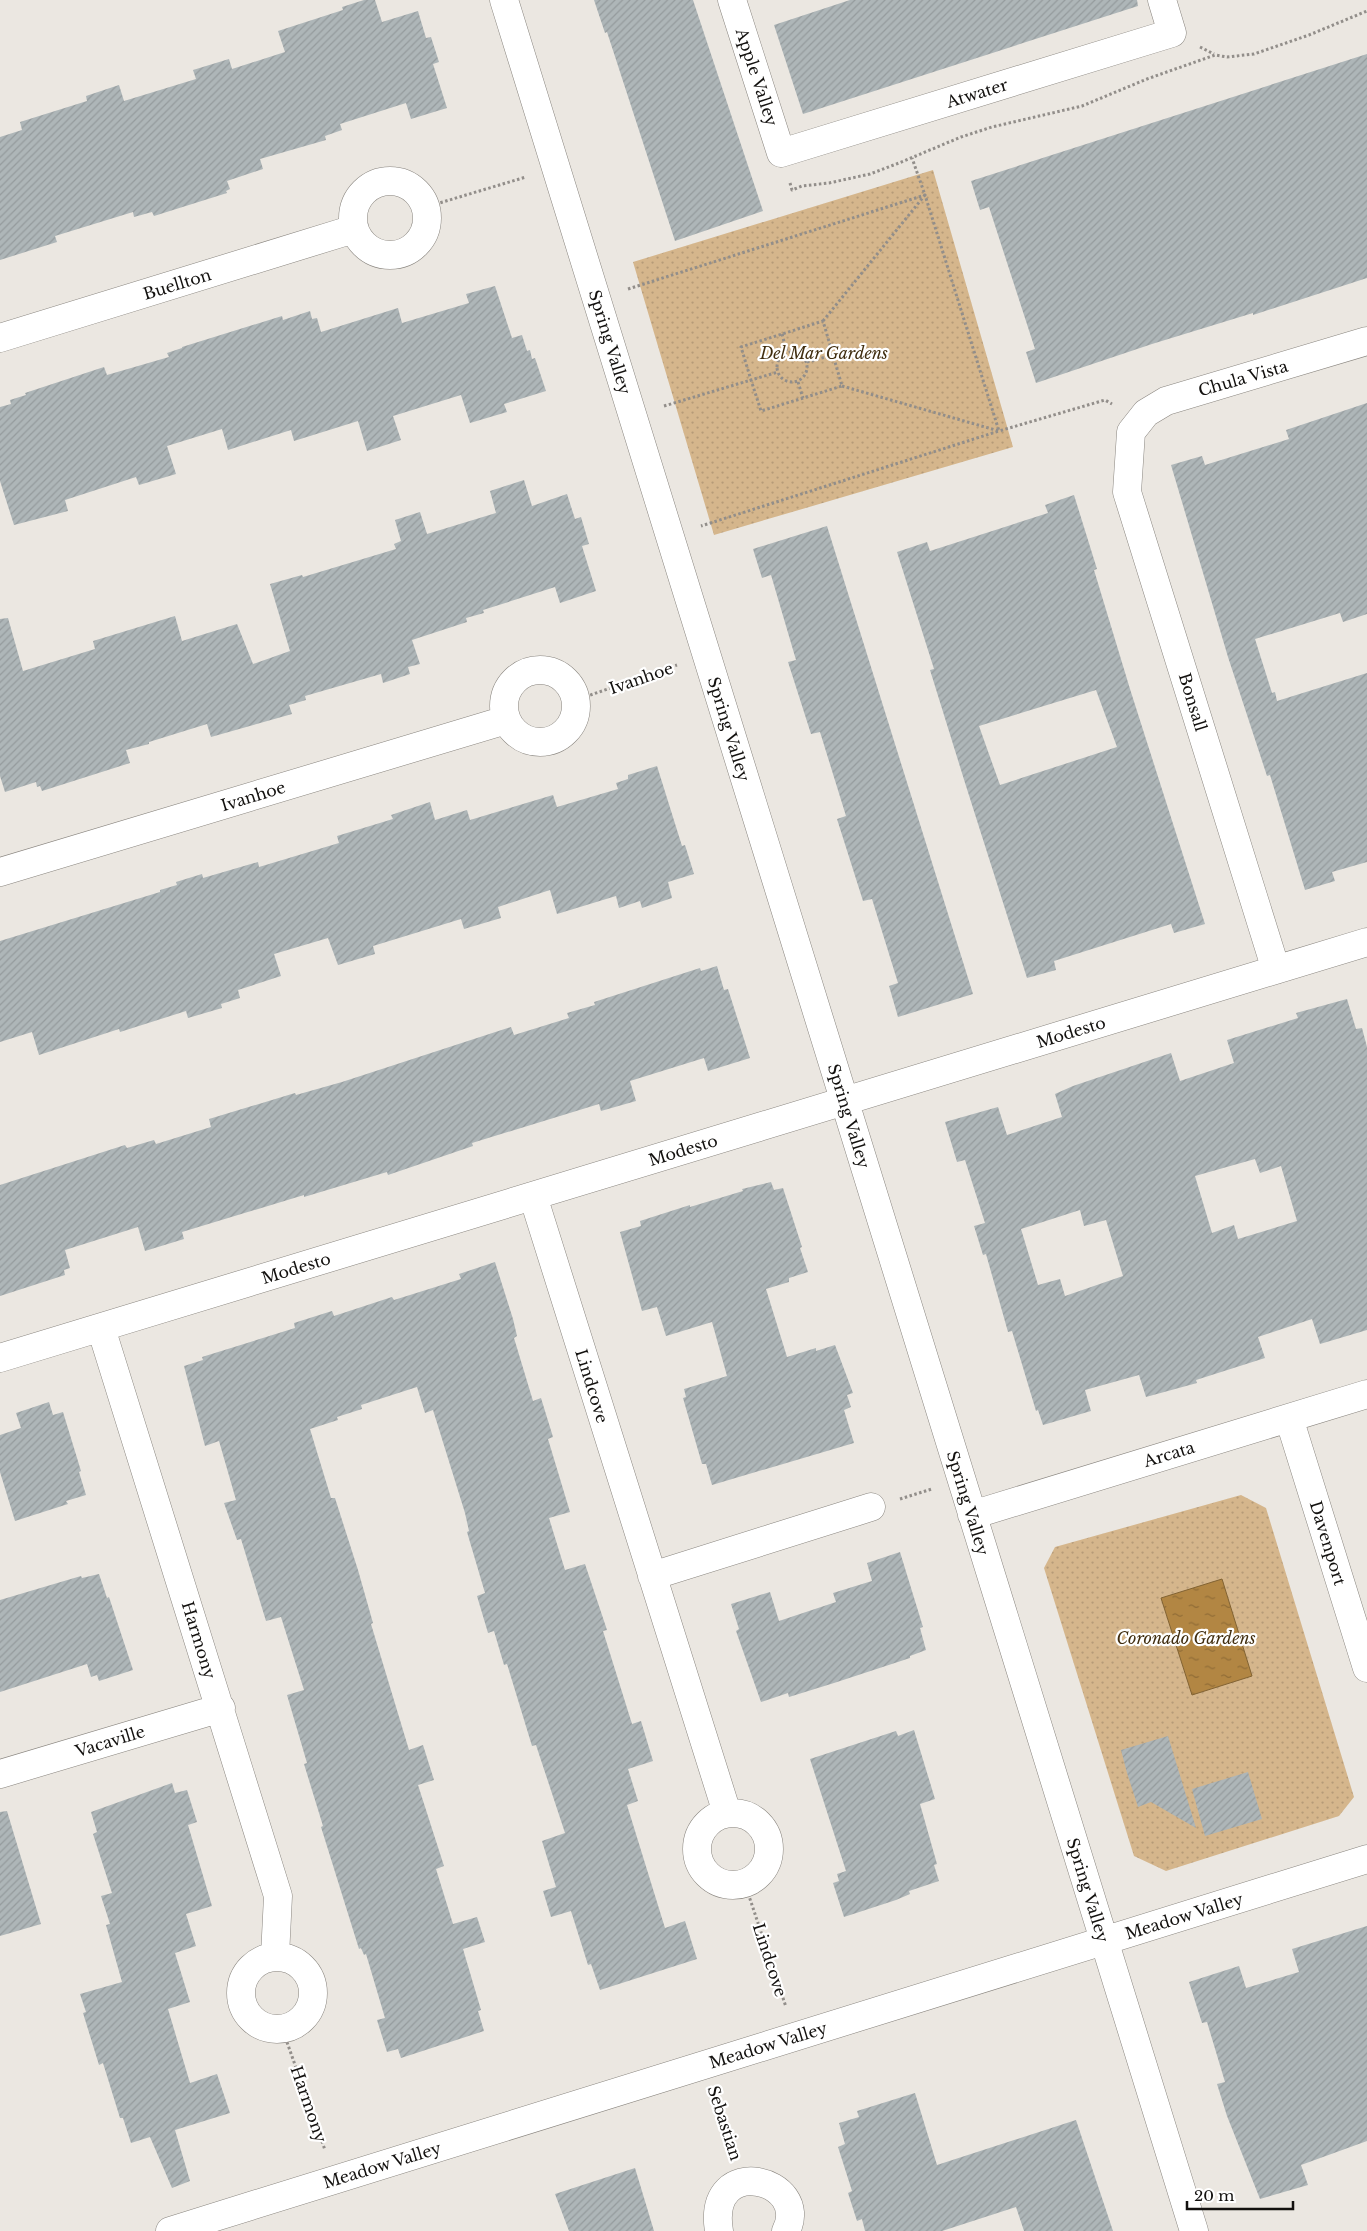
<svg xmlns="http://www.w3.org/2000/svg" width="1367" height="2231" font-family="'Libre Baskerville',serif">
	<style>
		.grass { fill: url(#grass-dots) }
		.water { fill: url(#water-ripples); stroke: #826333 }
		.building { fill: url(#building-hatch); fill-rule: evenodd }
		.lines { fill: none; stroke-linecap: round; stroke-linejoin: round }
		.minor-casing { stroke: #89857f; stroke-width: 29 }
		.path { stroke: #928e8a; stroke-width: 3; stroke-dasharray: 2.5 2.5; stroke-linecap: butt }
		.minor { stroke: #fff; stroke-width: 28 }
		.labels { text-anchor: middle; stroke-width: 4.5; stroke-linejoin: round; paint-order: stroke }
		.street-label { font-size: 16px; fill: #13110f; stroke: #fff }
		.park-label { font-size: 16px; font-style: italic; fill: #402d0f; stroke: #fff }
	</style>
	<defs>
		<pattern id="grass-dots" width="8" height="8" patternUnits="userSpaceOnUse" patternTransform="scale(1.25)"><rect width="8" height="8" fill="#d5b68c"/><path d="M2 2h.1M6 6h.1" fill="none" stroke="#b69b78" stroke-width="1.8" stroke-linecap="round"/></pattern>
		<pattern id="water-ripples" width="26" height="14" patternUnits="userSpaceOnUse" patternTransform="scale(1.25)"><rect width="26" height="14" fill="#b28643"/><path d="M2 4q2-2 4 0t4 0M15 11q2-2 4 0t4 0" fill="none" stroke="#906c36"/></pattern>
		<pattern id="building-hatch" width="6" height="6" patternUnits="userSpaceOnUse" patternTransform="scale(1.25)"><rect width="6" height="6" fill="#aeb6b8"/><path d="M-1 1l2-2M0 6l6-6M5 7l2-2" fill="none" stroke="#959b9d"/></pattern>
	</defs>
	<rect width="100%" height="100%" fill="#ebe7e1"/>
	<path class="grass" d="M 933,170 L 1013,447 L 714,535 L 633,262 Z
		M 1241,1495 L 1266,1508 L 1354,1797 L 1339,1816 L 1166,1871 L 1134,1856 L 1044,1568 L 1055,1547 Z"/>
	<path class="water" d="M 1222,1579 L 1252,1676 L 1192,1695 L 1161,1598 Z"/>
	<path class="building" d="M 364,0 L 375,0 L 382,22 L 418,11 L 426,38 L 431,37 L 439,62 L 433,64 L 447,108 L 411,119 L 406,103 L 340,124 L 342,130 L 325,136 L 326,140 L 260,159 L 263,169 L 227,181 L 230,189 L 226,191 L 227,193 L 154,216 L 152,212 L 134,217 L 133,212 L 55,236 L 57,242 L 0,260 L 0,137 L 22,130 L 20,122 L 87,101 L 86,96 L 119,85 L 124,101 L 196,79 L 193,70 L 229,59 L 232,69 L 285,52 L 278,31 L 343,10 L 342,7 Z
		M 594,0 L 693,0 L 763,211 L 675,241 L 607,32 L 605,33 Z
		M 850,0 L 1137,0 L 1138,6 L 803,114 L 774,25 Z
		M 1367,54 L 1367,278 L 1253,315 L 1253,313 L 1152,344 L 1036,383 L 1026,352 L 1035,349 L 989,207 L 980,210 L 971,181 Z
		M 495,286 L 512,338 L 522,335 L 527,351 L 530,350 L 532,359 L 535,358 L 546,391 L 504,404 L 507,412 L 470,423 L 461,395 L 393,416 L 401,440 L 367,451 L 358,421 L 294,441 L 291,430 L 228,450 L 222,429 L 167,446 L 176,474 L 139,485 L 136,477 L 65,500 L 68,511 L 14,525 L 0,481 L 0,407 L 11,404 L 10,400 L 26,395 L 25,393 L 104,367 L 107,375 L 169,357 L 167,353 L 182,348 L 182,347 L 282,316 L 283,320 L 310,311 L 312,319 L 317,318 L 321,332 L 398,308 L 402,323 L 469,303 L 466,294 Z
		M 1367,403 L 1367,614 L 1343,622 L 1340,613 L 1255,639 L 1272,693 L 1275,692 L 1277,701 L 1367,673 L 1367,862 L 1332,872 L 1335,881 L 1305,890 L 1270,775 L 1267,776 L 1228,657 L 1171,465 L 1202,456 L 1205,465 L 1289,439 L 1286,430 Z
		M 524,480 L 532,506 L 567,494 L 575,519 L 581,517 L 589,544 L 582,546 L 596,591 L 560,603 L 555,587 L 483,610 L 484,613 L 466,618 L 467,622 L 412,640 L 420,664 L 408,667 L 410,674 L 383,683 L 381,674 L 305,696 L 306,700 L 289,705 L 292,714 L 211,737 L 207,724 L 149,742 L 149,744 L 126,750 L 130,763 L 42,791 L 40,786 L 37,787 L 36,782 L 5,792 L 0,776 L 0,619 L 8,618 L 23,671 L 95,649 L 93,641 L 175,616 L 182,641 L 237,624 L 253,664 L 290,651 L 270,584 L 302,575 L 303,577 L 396,549 L 394,544 L 401,541 L 395,520 L 420,512 L 427,534 L 496,513 L 490,491 Z
		M 1074,495 L 1097,569 L 1094,570 L 1130,689 L 1205,924 L 1174,933 L 1171,924 L 1054,961 L 1056,970 L 1027,978 L 966,786 L 930,670 L 934,669 L 897,552 L 927,542 L 930,551 L 1048,513 L 1045,505 ZM 1096,690 L 1117,747 L 1000,785 L 979,726 Z
		M 827,526 L 973,994 L 898,1017 L 889,986 L 898,983 L 872,899 L 863,901 L 837,819 L 846,816 L 820,732 L 811,734 L 788,662 L 796,660 L 771,575 L 762,578 L 753,549 Z
		M 657,766 L 682,846 L 685,845 L 694,874 L 668,882 L 672,898 L 642,908 L 640,901 L 619,908 L 616,896 L 557,914 L 550,890 L 498,907 L 501,918 L 464,929 L 461,919 L 373,946 L 375,954 L 338,965 L 328,938 L 274,954 L 281,976 L 238,990 L 240,998 L 221,1004 L 222,1008 L 188,1018 L 186,1011 L 120,1032 L 119,1029 L 39,1055 L 32,1032 L 0,1042 L 0,941 L 160,892 L 160,890 L 177,885 L 176,882 L 202,874 L 203,878 L 258,862 L 259,867 L 339,843 L 337,836 L 393,819 L 391,815 L 430,802 L 435,820 L 467,810 L 470,820 L 553,795 L 557,807 L 618,789 L 616,783 L 628,779 L 628,775 Z
		M 717,966 L 724,990 L 728,989 L 750,1058 L 708,1071 L 704,1058 L 630,1081 L 636,1101 L 601,1111 L 599,1104 L 472,1143 L 473,1146 L 388,1175 L 387,1172 L 304,1197 L 304,1195 L 182,1232 L 184,1239 L 145,1251 L 138,1227 L 65,1250 L 70,1268 L 64,1270 L 65,1275 L 0,1296 L 0,1185 L 125,1145 L 127,1148 L 154,1140 L 156,1144 L 211,1127 L 209,1119 L 295,1093 L 296,1095 L 342,1082 L 511,1027 L 514,1035 L 569,1018 L 567,1013 L 595,1005 L 594,1002 L 700,968 L 701,971 Z
		M 1347,999 L 1356,1029 L 1362,1028 L 1367,1047 L 1367,1330 L 1320,1344 L 1312,1319 L 1258,1337 L 1265,1358 L 1196,1380 L 1197,1383 L 1146,1397 L 1139,1375 L 1085,1390 L 1091,1411 L 1043,1425 L 1038,1410 L 1036,1411 L 1012,1331 L 1008,1332 L 986,1254 L 983,1255 L 974,1226 L 985,1223 L 965,1160 L 957,1162 L 945,1122 L 998,1107 L 1007,1135 L 1062,1117 L 1055,1094 L 1073,1086 L 1171,1053 L 1180,1081 L 1234,1063 L 1227,1040 L 1298,1018 L 1296,1013 ZM 1255,1159 L 1260,1173 L 1281,1166 L 1297,1221 L 1238,1239 L 1234,1225 L 1212,1233 L 1195,1176 ZM 1080,1210 L 1084,1226 L 1106,1220 L 1123,1276 L 1065,1296 L 1060,1279 L 1038,1285 L 1021,1229 Z
		M 771,1182 L 774,1190 L 783,1188 L 802,1247 L 800,1248 L 808,1272 L 789,1278 L 789,1282 L 766,1289 L 787,1357 L 816,1348 L 816,1351 L 835,1345 L 853,1393 L 847,1395 L 851,1407 L 844,1410 L 854,1443 L 712,1485 L 706,1464 L 702,1464 L 683,1398 L 686,1397 L 684,1389 L 727,1376 L 712,1322 L 666,1336 L 657,1307 L 642,1311 L 620,1232 L 641,1226 L 640,1221 L 690,1205 L 690,1207 L 743,1191 L 742,1189 Z
		M 495,1262 L 513,1319 L 517,1336 L 514,1338 L 533,1401 L 541,1398 L 553,1437 L 548,1439 L 570,1512 L 549,1518 L 565,1570 L 585,1564 L 607,1630 L 603,1631 L 632,1724 L 641,1721 L 653,1761 L 628,1769 L 638,1801 L 627,1805 L 665,1928 L 685,1921 L 697,1959 L 600,1990 L 591,1964 L 588,1965 L 571,1911 L 551,1917 L 543,1891 L 556,1887 L 542,1841 L 565,1833 L 536,1745 L 532,1746 L 507,1664 L 504,1665 L 494,1631 L 488,1633 L 477,1596 L 485,1593 L 467,1532 L 469,1531 L 465,1513 L 433,1410 L 425,1413 L 417,1387 L 361,1405 L 362,1409 L 337,1417 L 338,1420 L 310,1429 L 331,1498 L 335,1498 L 358,1570 L 373,1623 L 371,1624 L 409,1750 L 423,1745 L 434,1780 L 418,1785 L 444,1866 L 436,1869 L 453,1924 L 477,1917 L 485,1942 L 463,1949 L 481,2010 L 478,2011 L 484,2031 L 401,2058 L 398,2049 L 387,2052 L 377,2020 L 385,2018 L 366,1954 L 364,1955 L 361,1948 L 359,1949 L 321,1827 L 323,1826 L 304,1764 L 307,1763 L 287,1695 L 304,1690 L 281,1617 L 266,1621 L 241,1539 L 237,1540 L 224,1503 L 236,1500 L 219,1441 L 205,1446 L 184,1366 L 203,1360 L 202,1357 L 295,1328 L 294,1323 L 332,1311 L 334,1316 L 392,1297 L 394,1300 L 461,1279 L 459,1274 Z
		M 49,1402 L 53,1415 L 63,1412 L 81,1471 L 79,1472 L 86,1495 L 66,1501 L 68,1504 L 15,1521 L 0,1472 L 0,1435 L 21,1428 L 16,1413 Z
		M 900,1552 L 923,1627 L 920,1628 L 926,1650 L 910,1656 L 910,1658 L 834,1683 L 789,1697 L 788,1693 L 761,1702 L 736,1631 L 739,1629 L 731,1604 L 770,1592 L 779,1621 L 836,1602 L 833,1593 L 872,1581 L 867,1563 Z
		M 99,1574 L 107,1598 L 109,1597 L 133,1670 L 99,1681 L 97,1675 L 91,1677 L 87,1664 L 0,1692 L 0,1600 L 81,1576 L 82,1578 Z
		M 914,1730 L 935,1799 L 920,1804 L 937,1864 L 934,1865 L 939,1881 L 909,1891 L 910,1894 L 896,1900 L 844,1917 L 833,1883 L 839,1881 L 837,1874 L 846,1871 L 810,1759 L 896,1731 L 898,1736 Z
		M 1168,1736 L 1196,1828 L 1151,1802 L 1138,1807 L 1127,1773 L 1121,1750 Z
		M 1248,1772 L 1262,1819 L 1205,1836 L 1192,1789 Z
		M 172,1783 L 175,1793 L 187,1790 L 197,1822 L 188,1825 L 212,1906 L 186,1914 L 196,1946 L 175,1953 L 190,2002 L 168,2009 L 190,2083 L 217,2074 L 230,2113 L 175,2130 L 190,2181 L 172,2188 L 150,2137 L 131,2143 L 123,2118 L 120,2118 L 103,2063 L 99,2065 L 83,2013 L 86,2012 L 80,1994 L 122,1982 L 106,1925 L 110,1924 L 101,1896 L 112,1893 L 93,1834 L 97,1832 L 91,1812 Z
		M 7,1811 L 41,1924 L 0,1936 L 0,1812 Z
		M 1367,1926 L 1367,2141 L 1301,2165 L 1308,2185 L 1260,2199 L 1227,2116 L 1217,2084 L 1225,2082 L 1207,2022 L 1202,2023 L 1189,1982 L 1239,1966 L 1246,1988 L 1299,1972 L 1292,1949 Z
		M 915,2093 L 937,2165 L 1076,2120 L 1113,2231 L 1024,2231 L 1016,2207 L 942,2231 L 865,2231 L 862,2219 L 857,2221 L 848,2193 L 852,2191 L 838,2147 L 845,2144 L 839,2123 L 859,2117 L 857,2111 Z
		M 635,2168 L 654,2231 L 569,2231 L 555,2194 Z"/>
	<g class="lines">
		<defs>
			<path id="minor" d="M 504,0 L 1194,2231
				M 732,0 L 781,153 L 1172,33 L 1162,0
				M353 218a37 37 0 1 1 74 0a37 37 0 1 1-74 0Z
				M 0,338 L 354,229
				M504 706a36 36 0 1 1 72 0a36 36 0 1 1-72 0Z
				M 0,872 L 506,720
				M 1276,970 L 1127,492 L 1131,432 L 1146,413 L 1166,401 L 1367,341
				M 533,1196 L 727,1813
				M 101,1328 L 278,1896 L 275,1956
				M 0,1358 L 1367,942
				M 1289,1418 L 1367,1668
				M 972,1515 L 1367,1394
				M 652,1576 L 871,1507
				M 0,1774 L 221,1708
				M697 1849a36 36 0 1 1 72 0a36 36 0 1 1-72 0Z
				M241 1993a36 36 0 1 1 72 0a36 36 0 1 1-72 0Z
				M 170,2231 L 1367,1859
				M 719,2231 C 706,2152 812,2179 786,2231"/>
		</defs>
		<use href="#minor" class="minor-casing"/>
		<path class="path" d="M 1200,47 L 1214,54
			M 790,183 L 792,190 L 802,186 L 829,183 L 870,174 L 899,163 L 961,137 L 992,127 L 1082,106 L 1147,79 L 1215,55 L 1227,57 L 1254,54 L 1309,35 L 1367,11
			M 426,207 L 526,177
			M 628,289 L 925,195 L 999,431 L 701,526
			M 823,321 L 925,195 L 912,158
			M 782,334 L 787,353
			M777 367a15 15 0 1 1 30 0a15 15 0 1 1-30 0Z
			M 807,362 L 833,355
			M 798,382 L 803,398
			M 842,386 L 999,431 L 1105,400 L 1112,404
			M 664,406 L 751,380 L 761,411 L 842,386 L 823,321 L 741,347 L 751,380 L 778,372
			M 576,700 L 677,665
			M 900,1499 L 932,1489
			M 745,1884 L 786,2007
			M 282,2028 L 325,2150
			M 715,2094 L 734,2152"/>
		<use href="#minor" class="minor"/>
	</g>
	<g class="labels">
		<g class="street-label">
			<text transform="translate(757 77) rotate(72)" y="6">Apple Valley</text>
			<text transform="translate(977 93) rotate(-17)" y="6">Atwater</text>
			<text transform="translate(177 284) rotate(-17)" y="6">Buellton</text>
			<text transform="translate(610 342) rotate(73)" y="6">Spring Valley</text>
			<text transform="translate(1243 378) rotate(-16)" y="6">Chula Vista</text>
			<text transform="translate(641 678) rotate(-19)" y="6">Ivanhoe</text>
			<text transform="translate(1193 702) rotate(73)" y="6">Bonsall</text>
			<text transform="translate(729 729) rotate(73)" y="6">Spring Valley</text>
			<text transform="translate(253 796) rotate(-17)" y="6">Ivanhoe</text>
			<text transform="translate(1071 1032) rotate(-17)" y="6">Modesto</text>
			<text transform="translate(849 1116) rotate(73)" y="6">Spring Valley</text>
			<text transform="translate(683 1150) rotate(-17)" y="6">Modesto</text>
			<text transform="translate(296 1268) rotate(-17)" y="6">Modesto</text>
			<text transform="translate(592 1386) rotate(73)" y="6">Lindcove</text>
			<text transform="translate(1169 1454) rotate(-17)" y="6">Arcata</text>
			<text transform="translate(968 1503) rotate(73)" y="6">Spring Valley</text>
			<text transform="translate(1328 1543) rotate(73)" y="6">Davenport</text>
			<text transform="translate(199 1640) rotate(73)" y="6">Harmony</text>
			<text transform="translate(110 1741) rotate(-17)" y="6">Vacaville</text>
			<text transform="translate(1088 1890) rotate(73)" y="6">Spring Valley</text>
			<text transform="translate(1184 1916) rotate(-17)" y="6">Meadow Valley</text>
			<text transform="translate(770 1960) rotate(72)" y="6">Lindcove</text>
			<text transform="translate(768 2045) rotate(-17)" y="6">Meadow Valley</text>
			<text transform="translate(309 2104) rotate(71)" y="6">Harmony</text>
			<text transform="translate(725 2123) rotate(72)" y="6">Sebastian</text>
			<text transform="translate(382 2165) rotate(-17)" y="6">Meadow Valley</text>
		</g>
		<g class="park-label">
			<text x="824" y="359">Del Mar Gardens</text>
			<text x="1186" y="1644">Coronado Gardens</text>
		</g>
	</g>
	<path d="M1187 2201v8h106v-8" fill="none" stroke="#13110f" stroke-width="2.5"/>
	<text x="1194" y="2201" font-size="15" fill="#13110f" stroke="#ffffff" stroke-width="4" paint-order="stroke">20 m</text>
</svg>
